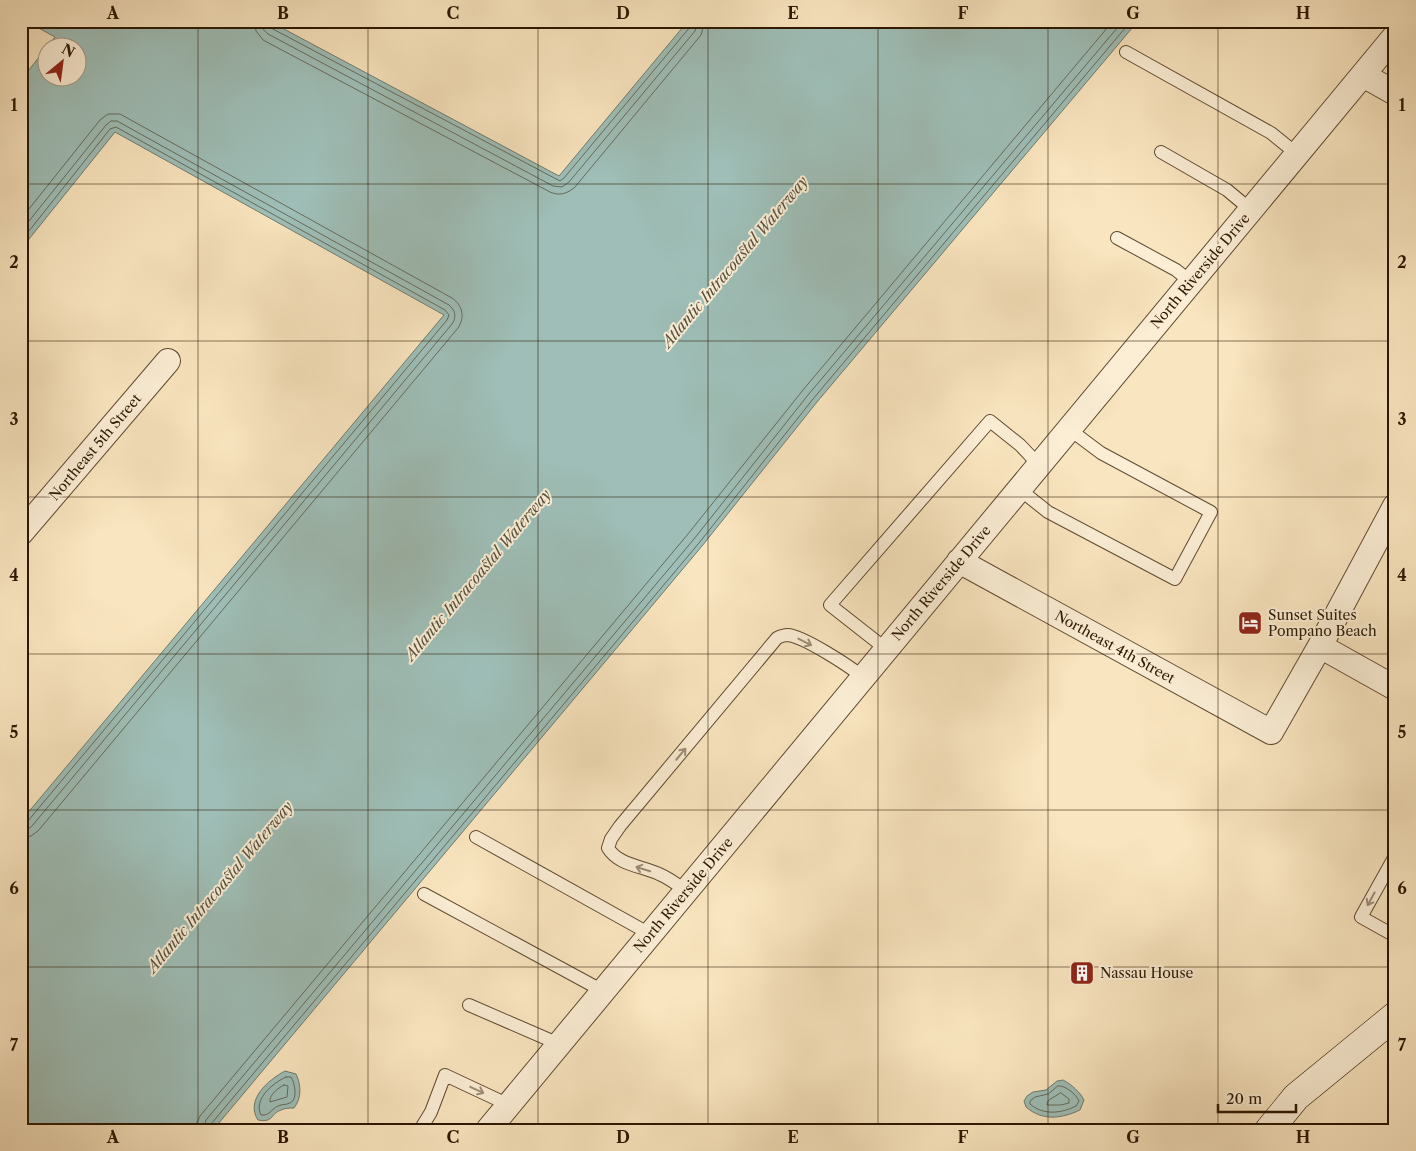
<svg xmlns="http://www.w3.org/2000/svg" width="1416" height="1151" font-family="'Libre Caslon Text',serif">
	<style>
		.water { fill: #9ebeb7; stroke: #707b6e; fill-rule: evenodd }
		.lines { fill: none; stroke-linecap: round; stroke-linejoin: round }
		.shore { stroke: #656a5c; stroke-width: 1 }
		.service-casing { stroke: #5f4a30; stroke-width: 14 }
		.minor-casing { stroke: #5f4a30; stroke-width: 26 }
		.secondary-casing { stroke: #2c1700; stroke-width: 29 }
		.service { stroke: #fbeed5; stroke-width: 12 }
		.minor { stroke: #fbeed5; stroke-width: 24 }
		.secondary { stroke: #fbeed5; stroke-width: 28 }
		.oneway { stroke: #9e8d75 }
		.grid { fill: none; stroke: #2c1700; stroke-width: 1; stroke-opacity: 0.55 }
		.labels { text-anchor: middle; stroke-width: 4; stroke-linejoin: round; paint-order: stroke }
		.street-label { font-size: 14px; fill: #2c1700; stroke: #fbeed5 }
		.poi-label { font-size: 14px; fill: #2c1700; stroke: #fbeed5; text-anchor: start }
		.water-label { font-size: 15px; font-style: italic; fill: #545140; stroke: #fbeed5 }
		.neatline { fill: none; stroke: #2c1700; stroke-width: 2 }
		.grid-label { font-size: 16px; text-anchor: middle; font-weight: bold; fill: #2c1700 }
	</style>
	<rect width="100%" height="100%" fill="#f9e5bf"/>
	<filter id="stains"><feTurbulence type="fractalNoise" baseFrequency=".004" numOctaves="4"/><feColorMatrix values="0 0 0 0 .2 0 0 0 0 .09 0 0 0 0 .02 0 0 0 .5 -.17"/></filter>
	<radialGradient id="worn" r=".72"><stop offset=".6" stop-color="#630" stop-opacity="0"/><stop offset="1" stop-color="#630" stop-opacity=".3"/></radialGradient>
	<path class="water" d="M 26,21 L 269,21 L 559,176 L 688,21 L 1138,21 L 817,402 L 702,546 L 213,1130 L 21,1130 L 21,821 L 444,315 L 115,132 L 21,249 L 21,80 L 55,37 ZM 48,48 L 78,48 L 78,78 L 48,78 Z
		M 285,1071 L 296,1074 C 301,1084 302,1098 294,1108 C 290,1108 285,1108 281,1110 C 270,1114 274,1123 258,1120 C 245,1100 268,1080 285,1071 Z
		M 1063,1080 C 1071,1084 1080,1092 1084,1100 L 1080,1110 C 1061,1119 1042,1121 1026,1107 L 1024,1101 L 1027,1096 L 1033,1092 L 1046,1090 L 1057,1081 Z"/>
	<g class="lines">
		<path class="shore" d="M 254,21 L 256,31 L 263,40 L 550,192 C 559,196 567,194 575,187 L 701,35 L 705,21
			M 261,21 L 262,28 L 268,34 L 553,186 L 562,187 L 569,182 L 695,31 L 698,21
			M 268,21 L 268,25 L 271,28 L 560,181 L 564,178 L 690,27 L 691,21
			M 21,219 L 100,120 L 108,114 L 120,114 L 452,298 C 463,306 465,317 458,328 L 38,831 L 31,836 L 21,838
			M 21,231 L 106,125 L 111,121 L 117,121 L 449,305 C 455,310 457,317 452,324 L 32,826 L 28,829 L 21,830
			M 21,241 L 110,129 L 116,127 L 445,310 L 449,315 L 447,320 L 27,822 L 21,824
			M 286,1077 L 291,1077 C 295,1083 298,1100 290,1103 C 286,1105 282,1104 278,1106 C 271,1109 270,1116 261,1115 C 253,1099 273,1083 286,1077 Z
			M 284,1085 L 288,1086 L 287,1097 L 270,1102 C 269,1095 278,1088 284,1085 Z
			M 1058,1086 C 1065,1085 1076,1094 1079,1101 L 1076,1106 C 1062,1113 1044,1116 1030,1104 L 1030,1101 L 1035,1097 L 1048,1094 Z
			M 1061,1093 L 1069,1099 L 1069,1103 L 1061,1105 L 1047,1105 L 1048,1101 Z
			M 196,1130 L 197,1122 L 200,1116 L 688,534 L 803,390 L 1113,21
			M 203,1130 L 206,1120 L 694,539 L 808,395 L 1123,21
			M 209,1130 L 211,1124 L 699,543 L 813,399 L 1131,21"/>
		<defs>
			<path id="service" d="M 1126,52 L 1271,133 L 1297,154
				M 1161,152 L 1227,190 L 1251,210
				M 1117,238 L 1176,270 L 1191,282
				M 1019,489 L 1048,512 L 1175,579 L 1211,512 L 1101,453 L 1069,429
				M 886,649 L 830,605 L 990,421 L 1020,445 L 1039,465
				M 476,837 L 650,934
				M 1395,856 L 1361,917 L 1395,936
				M 686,891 C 678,885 669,878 659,874 C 642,866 618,865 608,848 L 611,839 L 620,826 L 777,638 C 781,636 784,635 788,635 C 805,637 849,666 863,677
				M 424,894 L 603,991
				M 469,1005 L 559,1044
				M 420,1130 L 431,1112 L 445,1075 L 509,1105"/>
			<path id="minor" d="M 1363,75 L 1395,93
				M 21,533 L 168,361
				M 959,561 L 1271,732 L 1320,646 L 1395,506
				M 1320,646 L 1395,688
				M 488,1130 L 1395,36"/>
			<path id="secondary" d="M 1269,1130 L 1296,1097 L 1395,1016"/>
		</defs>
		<use href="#service" class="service-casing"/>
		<use href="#minor" class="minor-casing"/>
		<use href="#secondary" class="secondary-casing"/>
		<use href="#service" class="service"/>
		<use href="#minor" class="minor"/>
		<use href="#secondary" class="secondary"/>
	</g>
	<defs><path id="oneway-shaft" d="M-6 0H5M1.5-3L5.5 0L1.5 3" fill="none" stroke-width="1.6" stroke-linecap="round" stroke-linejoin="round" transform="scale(1.25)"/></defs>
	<g class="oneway">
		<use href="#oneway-shaft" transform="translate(805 642) rotate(27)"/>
		<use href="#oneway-shaft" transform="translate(681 754) rotate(-50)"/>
		<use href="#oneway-shaft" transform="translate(643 869) rotate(-163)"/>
		<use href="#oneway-shaft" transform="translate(1371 899) rotate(119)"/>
		<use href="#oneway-shaft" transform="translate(477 1090) rotate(25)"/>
	</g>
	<path class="grid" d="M 198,21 L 198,1130M 368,21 L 368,1130M 538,21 L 538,1130M 708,21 L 708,1130M 878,21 L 878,1130M 1048,21 L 1048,1130M 1218,21 L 1218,1130M 21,184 L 1395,184M 21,341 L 1395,341M 21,497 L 1395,497M 21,654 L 1395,654M 21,810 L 1395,810M 21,967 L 1395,967"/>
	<defs>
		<symbol id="hotel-square" viewBox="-11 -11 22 22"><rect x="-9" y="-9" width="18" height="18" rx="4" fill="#8f2418" stroke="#fbeed5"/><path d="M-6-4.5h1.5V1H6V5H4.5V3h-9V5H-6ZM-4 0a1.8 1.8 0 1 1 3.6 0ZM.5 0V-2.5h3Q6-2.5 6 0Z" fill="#fff"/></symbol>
		<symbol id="building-square" viewBox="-11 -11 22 22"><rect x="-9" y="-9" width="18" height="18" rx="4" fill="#8f2418" stroke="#fbeed5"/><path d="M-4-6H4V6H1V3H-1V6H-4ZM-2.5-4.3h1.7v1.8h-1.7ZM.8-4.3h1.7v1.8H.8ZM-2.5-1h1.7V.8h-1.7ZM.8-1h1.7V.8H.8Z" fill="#fff"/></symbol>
	</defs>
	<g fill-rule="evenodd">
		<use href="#hotel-square" x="1236" y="609" width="28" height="28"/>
		<use href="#building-square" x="1068" y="959" width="28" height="28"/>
	</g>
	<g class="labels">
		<g class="street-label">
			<text transform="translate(1200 271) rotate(-50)" y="5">North Riverside Drive</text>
			<text transform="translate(95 447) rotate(-50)" y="5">Northeast 5th Street</text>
			<text transform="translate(941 583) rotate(-50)" y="5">North Riverside Drive</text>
			<text transform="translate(1115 647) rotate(29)" y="5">Northeast 4th Street</text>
			<text transform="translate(683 895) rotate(-50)" y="5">North Riverside Drive</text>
		</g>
		<g class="poi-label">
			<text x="1268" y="620">Sunset Suites<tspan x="1268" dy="16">Pompano Beach</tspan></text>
			<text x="1100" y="978">Nassau House</text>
		</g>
		<g class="water-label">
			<text transform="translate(735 262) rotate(-50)" y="5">Atlantic Intracoastal Waterway</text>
			<text transform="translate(478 575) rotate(-50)" y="5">Atlantic Intracoastal Waterway</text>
			<text transform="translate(220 887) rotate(-50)" y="5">Atlantic Intracoastal Waterway</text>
		</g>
	</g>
	<rect width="1416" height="1151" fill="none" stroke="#f9e5bf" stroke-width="55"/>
	<g transform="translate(62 62) rotate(29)"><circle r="24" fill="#fbeed5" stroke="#a89880"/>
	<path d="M0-4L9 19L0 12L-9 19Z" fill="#8f2418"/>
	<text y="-8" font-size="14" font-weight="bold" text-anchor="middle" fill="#2c1700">N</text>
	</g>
	<path d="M1218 1104v8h78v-8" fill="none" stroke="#2c1700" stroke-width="2.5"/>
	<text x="1226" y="1104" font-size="15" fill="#2c1700" stroke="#fbeed5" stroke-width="4" paint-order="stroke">20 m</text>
	<rect x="28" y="28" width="1360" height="1096" class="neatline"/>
	<g class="grid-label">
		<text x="113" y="19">A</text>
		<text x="283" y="19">B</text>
		<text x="453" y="19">C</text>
		<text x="623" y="19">D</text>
		<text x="793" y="19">E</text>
		<text x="963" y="19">F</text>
		<text x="1133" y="19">G</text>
		<text x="1303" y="19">H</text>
		<text x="14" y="111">1</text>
		<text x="1402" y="111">1</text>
		<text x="14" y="268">2</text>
		<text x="1402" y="268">2</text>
		<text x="14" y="425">3</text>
		<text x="1402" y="425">3</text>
		<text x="14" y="581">4</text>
		<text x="1402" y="581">4</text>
		<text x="14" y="738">5</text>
		<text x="1402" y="738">5</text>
		<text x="14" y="894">6</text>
		<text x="1402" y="894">6</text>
		<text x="14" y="1051">7</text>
		<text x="1402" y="1051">7</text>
		<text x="113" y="1143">A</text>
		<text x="283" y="1143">B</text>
		<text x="453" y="1143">C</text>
		<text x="623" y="1143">D</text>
		<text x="793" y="1143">E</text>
		<text x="963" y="1143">F</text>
		<text x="1133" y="1143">G</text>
		<text x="1303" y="1143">H</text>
	</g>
	<rect width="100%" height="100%" filter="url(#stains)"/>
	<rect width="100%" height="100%" fill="url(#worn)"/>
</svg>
